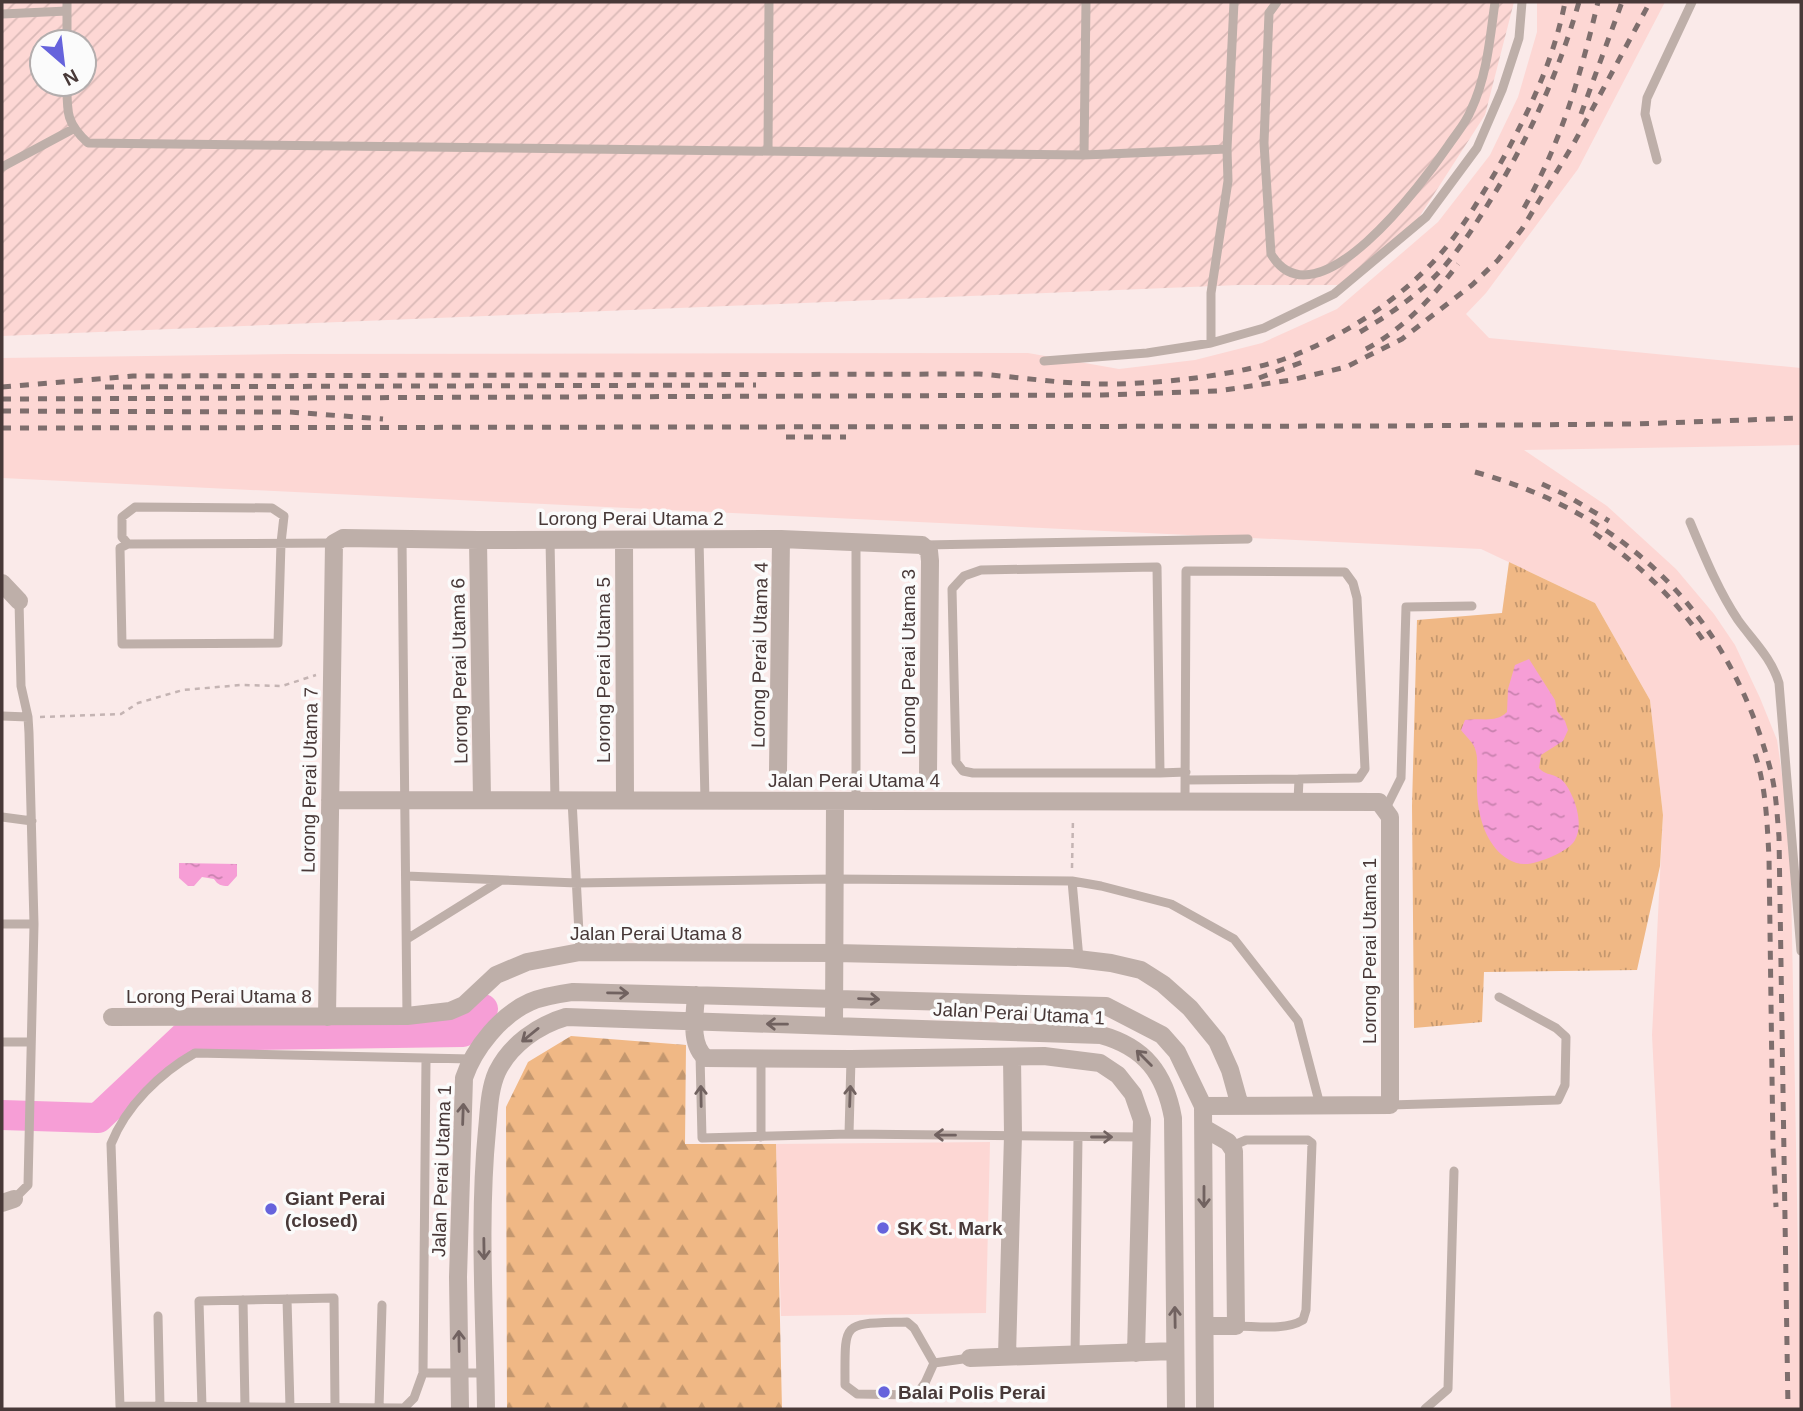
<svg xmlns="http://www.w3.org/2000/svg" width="1803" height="1411" font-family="Helvetica,sans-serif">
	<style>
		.built { fill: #fdd7d4 }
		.industrial { fill: url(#industrial-furrows); fill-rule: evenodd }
		.forest { fill: url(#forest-firs) }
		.park { fill: url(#park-tufts) }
		.water { fill: url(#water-ripples) }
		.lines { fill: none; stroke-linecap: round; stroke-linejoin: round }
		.river { stroke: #f69ed6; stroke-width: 30 }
		.path { stroke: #c4b4b3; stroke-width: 2.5; stroke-dasharray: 5 5; stroke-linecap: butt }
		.service { stroke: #beafa9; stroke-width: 9 }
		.minor { stroke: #beafa9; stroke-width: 18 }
		.rail { stroke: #7e6e6d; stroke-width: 5; stroke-dasharray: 9 9; stroke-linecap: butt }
		.oneway { stroke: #716260 }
		.poi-dot { fill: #6663dc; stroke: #fbfbfb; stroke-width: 2.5 }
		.labels { text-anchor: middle; stroke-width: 7; stroke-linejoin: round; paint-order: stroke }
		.street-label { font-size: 19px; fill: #483938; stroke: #fbfbfb }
		.poi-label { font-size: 19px; font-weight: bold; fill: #483938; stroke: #fbfbfb; text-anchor: start }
	</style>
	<defs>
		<pattern id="industrial-furrows" width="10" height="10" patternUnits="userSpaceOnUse" patternTransform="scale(1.75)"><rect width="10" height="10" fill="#fdd7d4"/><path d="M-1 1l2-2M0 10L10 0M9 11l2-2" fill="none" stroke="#dab9b7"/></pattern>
		<pattern id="forest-firs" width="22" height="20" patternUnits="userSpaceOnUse" patternTransform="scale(1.75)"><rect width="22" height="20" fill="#f0b885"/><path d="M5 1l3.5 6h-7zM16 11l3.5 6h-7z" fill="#c4976e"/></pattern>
		<pattern id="park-tufts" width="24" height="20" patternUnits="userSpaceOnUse" patternTransform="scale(1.75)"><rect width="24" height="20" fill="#f0b885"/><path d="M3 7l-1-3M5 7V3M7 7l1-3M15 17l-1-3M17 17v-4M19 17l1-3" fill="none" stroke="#c4976e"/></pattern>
		<pattern id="water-ripples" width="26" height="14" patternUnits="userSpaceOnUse" patternTransform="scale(1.75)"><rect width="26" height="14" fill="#f69ed6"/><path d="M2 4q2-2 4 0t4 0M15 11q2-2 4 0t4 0" fill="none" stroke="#c982af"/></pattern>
	</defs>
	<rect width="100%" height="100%" fill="#faeae9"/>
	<path class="built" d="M 1537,2 L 1665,2 L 1578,169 L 1486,293 L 1466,314 L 1489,338 L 1801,368 L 1801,445 L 1524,450 L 1607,506 L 1676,569 L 1714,614 L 1735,645 L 1760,698 L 1777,740 L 1790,829 L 1801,1408 L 1671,1409 L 1652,1035 L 1663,815 L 1650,700 L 1595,603 L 1481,549 L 2,478 L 2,358 L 287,354 L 1028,353 L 1119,369 L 1195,360 L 1262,343 L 1337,309 L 1438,222 L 1490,155 L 1518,97 L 1537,32 Z
		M 990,1142 L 986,1313 L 781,1316 L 776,1144 Z"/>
	<path class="industrial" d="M 2,2 L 1514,2 L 1485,115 L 1416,222 L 1340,285 L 1238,285 L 2,336 ZM 42,42 L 84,42 L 84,84 L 42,84 Z"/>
	<path class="forest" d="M 571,1036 L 686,1045 L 685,1144 L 776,1144 L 782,1409 L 507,1409 L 506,1107 L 528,1062 Z"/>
	<path class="park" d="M 1509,562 L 1595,603 L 1650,700 L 1663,815 L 1660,866 L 1637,970 L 1484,972 L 1482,1022 L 1414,1028 L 1412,806 L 1417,620 L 1502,613 Z"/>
	<path class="water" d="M 1529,659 L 1555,700 L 1557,711 L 1565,721 L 1568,730 L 1563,741 L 1541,755 L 1539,768 C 1545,775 1550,773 1557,777 C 1565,780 1570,791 1573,798 C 1578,810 1582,828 1575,840 C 1570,851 1536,865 1524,864 C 1513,864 1503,857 1496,849 C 1480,830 1476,802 1477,778 C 1477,770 1478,760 1476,752 C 1474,742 1466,737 1461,730 L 1465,720 C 1480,717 1495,724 1507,712 L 1508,689 L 1515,665 Z
		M 179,863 L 237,864 L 237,876 L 228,886 C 221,886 218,885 214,879 L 202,877 L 194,886 L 188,886 L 179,878 Z"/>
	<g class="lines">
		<path class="river" d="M 2,1115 L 98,1118 L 185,1036 L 463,1032 L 483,1009"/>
		<path class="path" d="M 40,717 L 121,714 L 138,703 L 183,690 L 241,685 L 282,686 L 316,675
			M 1072,868 L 1073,818"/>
		<path class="service" d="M 67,2 L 67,42
			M 1277,2 L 1269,13 L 1264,143 L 1271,254 C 1316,329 1424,181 1448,146 C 1456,134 1466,123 1471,110 C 1487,76 1490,38 1495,2
			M 2,14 L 67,11
			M 67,84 C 67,112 66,123 88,143 L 1084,155 L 1227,149 L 1228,181 L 1211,293 L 1211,343
			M 1227,149 L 1234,2
			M 768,151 L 769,2
			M 1084,155 L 1086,2
			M 1657,160 L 1645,114 L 1647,98 L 1692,2
			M 2,167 L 73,129
			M 1044,361 L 1147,353 L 1211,343 L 1264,328 L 1334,294 L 1426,217 L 1477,148 L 1502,90 L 1519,38 L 1522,2
			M 1690,522 C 1704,555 1718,590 1738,620 C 1753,641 1771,657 1779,683 L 1801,951
			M 402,539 L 407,1016
			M 699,539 L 705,800
			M 550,540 L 555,800
			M 128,544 L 122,537 L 122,517 L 135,507 L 272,508 L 284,516 L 281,543 L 278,643 L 122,644 L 120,548 L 128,544 L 334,543
			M 924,545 L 1248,539
			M 2,716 L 28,717
			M 1160,773 L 1157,567 L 981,570 L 964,576 L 952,589 L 956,762 L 963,771 L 973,773 L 1160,773 L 1186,772
			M 1186,780 L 1299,779 L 1298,801
			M 572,800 L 580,952
			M 1185,800 L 1186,571 L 1345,572 L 1353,583 L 1357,598 L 1365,769 L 1359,778 L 1299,779
			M 856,801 L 856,542
			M 1385,810 L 1401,778 L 1406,607 L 1472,606
			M 2,817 L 32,821
			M 406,876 L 577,883 L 834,879 L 1072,881 L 1101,886 L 1171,904 L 1234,939 L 1298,1021 L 1320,1105
			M 1072,881 L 1079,959
			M 2,924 L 34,924
			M 407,939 L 500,881
			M 2,1042 L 31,1042
			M 700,1055 L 702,1138 L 849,1134 L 1141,1137
			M 761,1058 L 761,1137
			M 426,1059 L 423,1373 L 414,1398 L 404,1408 L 120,1406 L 111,1144 C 126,1106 160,1073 195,1053 L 471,1059
			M 1390,1105 L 1558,1100 L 1565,1085 L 1566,1037 L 1556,1028 L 1499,997
			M 849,1134 L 851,1059
			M 1232,1146 L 1246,1140 L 1308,1140 L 1312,1143 L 1306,1310 L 1303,1320 C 1285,1331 1256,1326 1236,1326
			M 14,1199 L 28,1185 L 34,924 L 29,733 L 28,717 L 21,686 L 19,601
			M 287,1299 L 290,1407
			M 243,1300 L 245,1407
			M 158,1316 L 160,1406
			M 907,1322 L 914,1328 L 934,1363 L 925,1383 L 916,1395 L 857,1394 L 845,1385 C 845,1319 841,1324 907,1322 Z
			M 1075,1356 L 1078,1137
			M 934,1363 L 970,1358
			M 423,1373 L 486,1373
			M 202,1407 L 199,1301 L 334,1298 L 335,1407
			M 379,1408 L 382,1305
			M 1425,1409 L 1448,1389 L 1454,1171"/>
		<path class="minor" d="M 478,540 L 482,800
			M 624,540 L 625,800
			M 2,583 L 19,601
			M 778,771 L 781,539
			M 330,800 L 1379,802 L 1390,817 L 1390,1105 L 1203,1106
			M 696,995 C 695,1014 689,1045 706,1058 L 851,1059 L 1044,1056 L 1100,1063 L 1118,1075 L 1133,1094 L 1142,1120 L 1136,1353
			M 112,1017 L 407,1016 L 450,1011 L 464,1005 L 496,975 L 527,962 L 580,952 L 835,953 L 1069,958 L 1111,963 L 1141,970 L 1163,984 L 1190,1008 L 1217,1041 L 1230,1070 L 1240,1106
			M 327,1017 L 334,543 L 343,538 L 478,540 L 781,539 L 922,545 L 929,551 L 930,561 L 928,774
			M 834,1026 L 835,801
			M 1204,1128 L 1228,1142 L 1234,1151 L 1236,1326 L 1205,1326
			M 2,1203 L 14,1199
			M 1007,1356 L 1013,1135 L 1012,1057
			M 970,1358 L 1175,1351
			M 460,1409 L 458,1277 L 464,1078 C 474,1048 501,1015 530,1002 C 544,996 559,994 573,992 L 1106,1006 L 1162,1035 L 1177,1052 L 1203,1106 L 1205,1409
			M 486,1409 C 485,1317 478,1222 487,1130 C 489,1111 489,1090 497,1072 C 510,1045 538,1025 566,1017 L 1101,1035 C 1145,1047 1165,1074 1173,1118 L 1176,1409"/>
		<path class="rail" d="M 1581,114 L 1622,2
			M 1524,208 C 1562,140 1580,77 1598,2
			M 1360,332 C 1389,315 1418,295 1441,270 C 1461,248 1477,222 1493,196 C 1531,134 1559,71 1579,2
			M 1366,349 C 1402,330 1434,296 1458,264
			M 1259,378 L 1308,360
			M 2,387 L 133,376 L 979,374 C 1018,377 1057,383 1096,384 C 1152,385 1243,376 1295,355 C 1346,334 1397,301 1435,260 C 1459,234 1477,203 1495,173 C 1526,118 1553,64 1565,2
			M 105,387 L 756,385
			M 2,399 L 1102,395 L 1218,391 L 1291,380 L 1346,367 L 1402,339 L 1472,285 L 1498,260 L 1522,229 L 1574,143 L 1650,2
			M 2,411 L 290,412 L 383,419
			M 2,428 L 1386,426 L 1634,424 L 1801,418
			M 786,437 L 846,437
			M 1475,472 C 1627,514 1729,614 1770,768 C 1776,790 1777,814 1779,837 L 1788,1409
			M 1542,484 L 1564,494 L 1609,521
			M 1594,533 C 1635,561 1675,598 1703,640
			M 1755,754 C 1766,787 1767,822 1769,857 L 1773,1148 L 1776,1207"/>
	</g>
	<defs><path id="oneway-shaft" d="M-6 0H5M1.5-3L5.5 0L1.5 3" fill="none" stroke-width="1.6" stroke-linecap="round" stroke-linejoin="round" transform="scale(1.75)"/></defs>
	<g class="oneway">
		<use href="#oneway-shaft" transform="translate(618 993) rotate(1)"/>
		<use href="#oneway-shaft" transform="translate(869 999) rotate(2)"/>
		<use href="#oneway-shaft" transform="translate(777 1024) rotate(-179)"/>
		<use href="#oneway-shaft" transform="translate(530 1035) rotate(141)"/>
		<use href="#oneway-shaft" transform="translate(1144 1058) rotate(-135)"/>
		<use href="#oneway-shaft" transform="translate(701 1096) rotate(-91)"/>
		<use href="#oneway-shaft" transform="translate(850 1096) rotate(-88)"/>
		<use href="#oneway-shaft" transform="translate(463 1114) rotate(-88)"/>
		<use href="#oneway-shaft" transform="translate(945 1135) rotate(-179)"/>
		<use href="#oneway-shaft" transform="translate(1102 1137)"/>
		<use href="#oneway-shaft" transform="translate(1204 1197) rotate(90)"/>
		<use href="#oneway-shaft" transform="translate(484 1249) rotate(89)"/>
		<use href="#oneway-shaft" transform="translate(1175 1317) rotate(-91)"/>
		<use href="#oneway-shaft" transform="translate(459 1341) rotate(-91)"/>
	</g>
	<g class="poi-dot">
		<circle cx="271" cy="1209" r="7"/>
		<circle cx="883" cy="1228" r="7"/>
		<circle cx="884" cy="1392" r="7"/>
	</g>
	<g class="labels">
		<g class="street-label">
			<text x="631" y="525">Lorong Perai Utama 2</text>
			<text transform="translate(759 655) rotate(-89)" y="7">Lorong Perai Utama 4</text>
			<text transform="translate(908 662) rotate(-90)" y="7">Lorong Perai Utama 3</text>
			<text transform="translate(603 670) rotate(-90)" y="7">Lorong Perai Utama 5</text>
			<text transform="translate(459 671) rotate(-91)" y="7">Lorong Perai Utama 6</text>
			<text transform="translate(309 780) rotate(-89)" y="7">Lorong Perai Utama 7</text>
			<text x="854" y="787">Jalan Perai Utama 4</text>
			<text x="656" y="940">Jalan Perai Utama 8</text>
			<text transform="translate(1369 951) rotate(-90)" y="7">Lorong Perai Utama 1</text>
			<text x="219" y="1003">Lorong Perai Utama 8</text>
			<text transform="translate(1019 1013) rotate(3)" y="7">Jalan Perai Utama 1</text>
			<text transform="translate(441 1171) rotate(-88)" y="7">Jalan Perai Utama 1</text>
		</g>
		<g class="poi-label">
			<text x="285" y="1205">Giant Perai<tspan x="285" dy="22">(closed)</tspan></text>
			<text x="897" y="1235">SK St. Mark</text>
			<text x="898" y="1399">Balai Polis Perai</text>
		</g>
	</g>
	<rect width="1803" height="1411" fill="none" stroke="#483938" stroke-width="7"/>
	<g transform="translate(63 63) rotate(152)"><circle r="33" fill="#fbfbfb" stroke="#b3adad" stroke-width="2"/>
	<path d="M0-5L12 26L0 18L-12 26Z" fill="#6663dc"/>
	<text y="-10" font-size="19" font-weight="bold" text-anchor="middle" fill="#483938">N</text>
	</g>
</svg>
